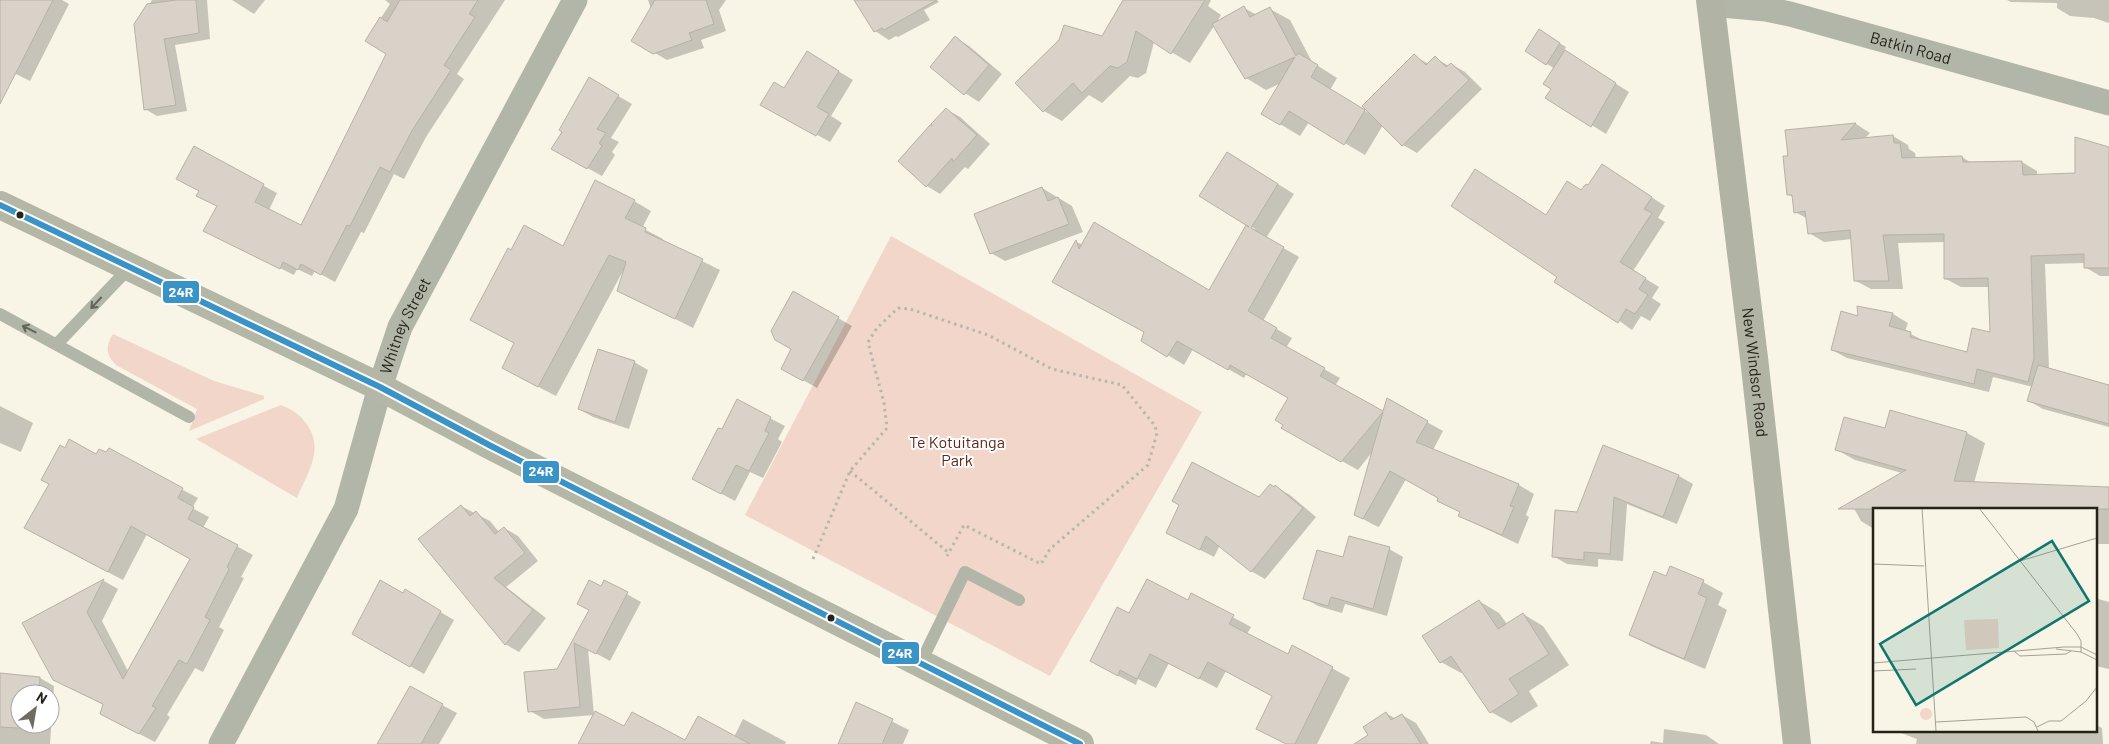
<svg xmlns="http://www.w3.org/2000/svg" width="2109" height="744" font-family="Barlow,sans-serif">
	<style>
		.green { fill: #f1d6c9 }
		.shadow { fill: #0003; fill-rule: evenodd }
		.building { fill: #d9d2c8; stroke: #b7b1a6 }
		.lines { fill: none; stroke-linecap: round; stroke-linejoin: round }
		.path { stroke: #b7b8ac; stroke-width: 3; stroke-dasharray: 2.5 4; stroke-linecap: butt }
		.service { stroke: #b2b6a8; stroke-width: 12 }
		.minor { stroke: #b2b6a8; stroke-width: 25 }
		.secondary { stroke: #b1b3a5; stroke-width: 28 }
		.primary { stroke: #b4b7a6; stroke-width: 28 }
		.bus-1-casing { stroke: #fff; stroke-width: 10 }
		.bus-1 { stroke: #3a93c7; stroke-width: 6 }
		.oneway { stroke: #646558 }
		.bus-dot { fill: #252217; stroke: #fff; stroke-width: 2 }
		.labels { text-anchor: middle; stroke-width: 4; stroke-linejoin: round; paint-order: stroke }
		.street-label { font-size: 16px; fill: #252217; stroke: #fff }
		.park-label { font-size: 16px; fill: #612718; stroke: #fff }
		.inset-road { fill: none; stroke: #a4a093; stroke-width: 1 }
		.view { fill: #0f766e; fill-opacity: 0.15; stroke: #0f766e; stroke-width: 2.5 }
		.inset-edge { fill: none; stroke: #252217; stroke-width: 2.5 }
		.line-badge { stroke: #fff; stroke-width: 2 }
		.badge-label { font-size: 14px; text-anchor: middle; font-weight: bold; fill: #fff }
	</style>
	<rect width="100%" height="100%" fill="#f8f4e6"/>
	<path class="green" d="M 891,236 L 1202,412 L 1050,676 L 745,515 Z
		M 113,334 L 214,381 L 264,396 L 264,399 L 189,431 L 197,409 L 116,365 C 106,354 105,347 113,334 Z
		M 281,405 C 293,410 301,415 308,426 C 324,451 307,473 297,498 L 196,439 Z"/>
	<path class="shadow" d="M 0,0 L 62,0 L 69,4 L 30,81 L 0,66 Z
		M 152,0 L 207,0 L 210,39 L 175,45 L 187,111 L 157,116 L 145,109 L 136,24 Z
		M 232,0 L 265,0 L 254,14 Z
		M 385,0 L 505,0 L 457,74 L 464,79 L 426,137 L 404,179 L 394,174 L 364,233 L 361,232 L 335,282 L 315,271 L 312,276 L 297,269 L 294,275 L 218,238 L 218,206 L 200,191 L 194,148 L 277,193 L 269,210 L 301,226 L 387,54 L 366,41 L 390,4 Z
		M 648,0 L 726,0 L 719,10 L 726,31 L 701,40 L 704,48 L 667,60 L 633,40 L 651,9 Z
		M 855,0 L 937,0 L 939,2 L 924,10 L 930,20 L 898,37 L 896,36 L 889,40 L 875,31 Z
		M 1125,0 L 1211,0 L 1208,6 L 1221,15 L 1216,24 L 1244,8 L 1257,15 L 1270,9 L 1290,20 L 1312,62 L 1337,78 L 1330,90 L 1372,115 L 1414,56 L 1429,64 L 1435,58 L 1449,66 L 1451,64 L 1465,72 L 1482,89 L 1417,153 L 1403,145 L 1383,125 L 1365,155 L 1309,122 L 1300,136 L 1280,124 L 1281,83 L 1266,90 L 1246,78 L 1214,26 L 1190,63 L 1154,42 L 1146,73 L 1138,78 L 1130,76 L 1102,103 L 1089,95 L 1062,121 L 1044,111 L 1102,37 Z
		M 2007,0 L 2109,0 L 2109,23 L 2094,18 L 2070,16 L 2057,8 L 2057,3 L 2011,2 Z
		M 1540,31 L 1566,47 L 1564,51 L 1629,92 L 1606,134 L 1547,97 L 1552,89 L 1555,69 L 1547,64 Z
		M 956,38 L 969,46 L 1002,74 L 979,102 L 965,93 Z
		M 808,53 L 853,80 L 831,116 L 842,123 L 830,142 L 762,104 L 785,90 Z
		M 589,79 L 632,104 L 611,138 L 619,142 L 612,152 L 615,155 L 602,176 L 553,149 Z
		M 946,109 L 960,117 L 990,144 L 968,169 L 965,167 L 940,194 L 927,186 L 936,130 Z
		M 1856,124 L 1870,133 L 1864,139 L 1893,136 L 1908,145 L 1909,149 L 1915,153 L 1916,159 L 1962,157 L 1973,164 L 2022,162 L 2037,171 L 2037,176 L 2076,174 L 2109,149 L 2109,276 L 2100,276 L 2085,267 L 2085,263 L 2045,264 L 2049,369 L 2109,386 L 2109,427 L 2043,409 L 2029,401 L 2033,387 L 1993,377 L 1989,392 L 1847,358 L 1832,350 L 1859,317 L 1858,308 L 1893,314 L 1908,323 L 1905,331 L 1926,342 L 1968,353 L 1991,333 L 1990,287 L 1961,287 L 1946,279 L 1945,242 L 1898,243 L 1903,289 L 1871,289 L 1856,281 L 1852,239 L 1824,242 L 1809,233 L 1808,219 L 1795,212 L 1794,198 L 1788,194 L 1787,131 Z
		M 1243,162 L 1294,194 L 1266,238 L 1299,257 L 1263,321 L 1292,338 L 1286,348 L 1340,378 L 1335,386 L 1384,413 L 1387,400 L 1443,431 L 1433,450 L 1519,485 L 1534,494 L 1526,515 L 1529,517 L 1518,544 L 1459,516 L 1461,512 L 1438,500 L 1440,498 L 1406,479 L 1379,527 L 1372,524 L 1356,515 L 1373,451 L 1358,470 L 1298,437 L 1289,398 L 1247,373 L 1244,378 L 1193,349 L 1184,365 L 1143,340 L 1146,332 L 1069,291 L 1076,242 L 1209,291 L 1255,229 L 1201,196 Z
		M 1616,174 L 1665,206 L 1658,218 L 1665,222 L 1633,271 L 1659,287 L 1652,298 L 1661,304 L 1650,321 L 1641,316 L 1632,330 L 1559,277 L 1547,216 L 1582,191 Z
		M 1042,188 L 1072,206 L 1083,232 L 1005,261 L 991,253 Z
		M 634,201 L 651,211 L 642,228 L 663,239 L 662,241 L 720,270 L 693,328 L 618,290 L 624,269 L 556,396 L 521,378 L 516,343 L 512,251 L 564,248 Z
		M 794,293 L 852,326 L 817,388 L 782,368 L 792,351 Z
		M 634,362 L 648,370 L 629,429 L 593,417 L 579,409 Z
		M 737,401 L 785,426 L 778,439 L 782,442 L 763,478 L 750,472 L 735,501 L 707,486 L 722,431 Z
		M 0,406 L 33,423 L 21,452 L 0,443 Z
		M 1886,430 L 1967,433 L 1985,443 L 1974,483 L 2109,488 L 2109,544 L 2095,544 L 2095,509 L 1874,509 L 1874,529 L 1861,521 L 1851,503 L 1902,473 L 1855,460 L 1837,450 Z
		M 1603,447 L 1679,476 L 1693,484 L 1677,524 L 1627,504 L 1623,561 L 1598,559 L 1598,567 L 1567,564 L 1553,556 L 1578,513 Z
		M 64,449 L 96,456 L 107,454 L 109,449 L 183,490 L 198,498 L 192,508 L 209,517 L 203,528 L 253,555 L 241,577 L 244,578 L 219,627 L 224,630 L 203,672 L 195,668 L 167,715 L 170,717 L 155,742 L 116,722 L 104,705 L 54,680 L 23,623 L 104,581 L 118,589 L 102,621 L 128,671 L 191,558 L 147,534 L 123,580 L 41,537 L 50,484 Z
		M 1276,487 L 1290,495 L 1316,517 L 1265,579 L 1251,571 L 1220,545 L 1214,557 L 1181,540 L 1260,498 Z
		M 461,506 L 490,521 L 499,532 L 504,528 L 518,536 L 538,561 L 506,587 L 546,618 L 519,652 L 505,644 Z
		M 1389,549 L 1403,557 L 1387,616 L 1345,604 L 1342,613 L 1318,606 L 1304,598 L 1344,559 Z
		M 1671,568 L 1703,582 L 1723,593 L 1718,605 L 1727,610 L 1705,669 L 1651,646 L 1631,635 Z
		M 605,582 L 641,602 L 610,661 L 588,649 L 594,715 L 544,719 L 530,711 L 558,670 Z
		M 405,591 L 454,620 L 424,674 L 353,633 Z
		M 1192,595 L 1251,627 L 1247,634 L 1288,656 L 1293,647 L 1350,678 L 1317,744 L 1286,744 L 1258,729 L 1274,697 L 1226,671 L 1217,688 L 1169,663 L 1156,688 L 1138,679 L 1136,685 L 1109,671 L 1130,614 L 1188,602 Z
		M 2095,598 L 2109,602 L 2109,669 L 2095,666 Z
		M 1479,601 L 1499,613 L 1507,624 L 1523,614 L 1543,626 L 1569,665 L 1529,691 L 1538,706 L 1511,723 L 1491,712 L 1463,672 L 1461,673 L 1441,662 Z
		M 0,674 L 40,678 L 54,686 L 50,744 L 0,744 ZM 20,694 L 50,694 L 50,724 L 20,724 Z
		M 410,688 L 457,713 L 439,744 L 381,744 Z
		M 857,704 L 909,730 L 903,744 L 839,744 Z
		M 1386,713 L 1396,719 L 1402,715 L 1416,723 L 1429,744 L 1369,744 Z
		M 743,719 L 786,742 L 785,744 L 584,744 L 625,728 L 685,742 L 734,737 Z
		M 2095,724 L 2102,728 L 2103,744 L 1916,744 L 1917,739 L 1893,730 L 2095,730 Z
		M 1664,729 L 1706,735 L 1719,744 L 1650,744 L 1651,741 L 1663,743 Z"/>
	<path class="building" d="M 0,0 L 53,0 L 0,104 Z
		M 176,0 L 196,0 L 199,33 L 164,39 L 176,105 L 144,110 L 134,24 L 147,4 Z
		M 400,0 L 478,0 L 469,14 L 475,17 L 444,65 L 451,70 L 413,129 L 390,172 L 380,167 L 350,226 L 347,225 L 321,275 L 301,264 L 298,270 L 283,262 L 280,269 L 203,231 L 217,206 L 196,196 L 199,191 L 176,179 L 194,146 L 264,184 L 255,202 L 301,225 L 386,54 L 365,41 L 380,17 L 387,22 Z
		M 655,0 L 706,0 L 714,24 L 689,33 L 692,40 L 653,54 L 631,41 Z
		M 854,0 L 937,0 L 884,30 L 882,28 L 874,32 Z
		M 1123,0 L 1205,0 L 1171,54 L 1136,31 L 1127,62 L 1118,68 L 1110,66 L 1082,93 L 1073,83 L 1043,112 L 1015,83 L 1059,40 L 1064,25 L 1102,36 Z
		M 1244,6 L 1250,17 L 1270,7 L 1296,56 L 1298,53 L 1318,65 L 1311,77 L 1365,110 L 1344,145 L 1289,111 L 1280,125 L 1261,114 L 1295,57 L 1245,79 L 1212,24 Z
		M 1539,29 L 1560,43 L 1546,65 L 1525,51 Z
		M 955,36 L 989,65 L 964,95 L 930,67 Z
		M 1565,50 L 1616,83 L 1591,127 L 1545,98 L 1551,89 L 1543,84 Z
		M 807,51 L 839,71 L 817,107 L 829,114 L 816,136 L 760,105 L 774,82 L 784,88 Z
		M 1414,54 L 1426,65 L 1435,56 L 1446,67 L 1451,63 L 1469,80 L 1402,146 L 1362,106 Z
		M 589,77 L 619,95 L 597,129 L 606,133 L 599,143 L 602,146 L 587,169 L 551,149 L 562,132 L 559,130 L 567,116 Z
		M 946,108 L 977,135 L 953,162 L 952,158 L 926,187 L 898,161 L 930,125 L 932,126 L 931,124 Z
		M 1856,123 L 1841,140 L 1893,135 L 1894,143 L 1900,143 L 1902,158 L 1962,156 L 1963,162 L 2022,161 L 2023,175 L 2075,173 L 2075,137 L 2109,147 L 2109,268 L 2084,268 L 2084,254 L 2031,256 L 2034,358 L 2028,382 L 1977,369 L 1974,384 L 1831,350 L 1841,311 L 1858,316 L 1857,306 L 1893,313 L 1889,326 L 1911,332 L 1910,337 L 1967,352 L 1972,328 L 1990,332 L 1988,278 L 1944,279 L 1944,234 L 1883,235 L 1889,281 L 1854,281 L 1850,230 L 1808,234 L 1805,211 L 1794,213 L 1792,195 L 1787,195 L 1783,156 L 1788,156 L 1785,130 Z
		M 1227,152 L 1278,184 L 1251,228 L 1284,247 L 1248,311 L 1277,328 L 1271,338 L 1325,368 L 1320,376 L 1383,411 L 1387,398 L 1428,421 L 1416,442 L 1519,484 L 1510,506 L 1514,507 L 1502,535 L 1458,516 L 1460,512 L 1437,501 L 1438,498 L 1390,471 L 1363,519 L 1354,515 L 1383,412 L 1341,462 L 1281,428 L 1283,425 L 1275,420 L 1288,398 L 1230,365 L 1228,370 L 1177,341 L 1167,357 L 1141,341 L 1144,332 L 1052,282 L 1076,240 L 1079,249 L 1094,222 L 1209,290 L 1246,225 L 1249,227 L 1199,196 Z
		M 1602,164 L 1652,197 L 1644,209 L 1652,213 L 1620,262 L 1646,278 L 1639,289 L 1648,295 L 1635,314 L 1626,309 L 1618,323 L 1554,282 L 1557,277 L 1451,206 L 1475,169 L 1546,215 L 1567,181 L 1581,190 L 1586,184 L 1588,185 Z
		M 595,180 L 635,200 L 625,218 L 646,228 L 645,232 L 703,259 L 675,319 L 617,291 L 626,262 L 609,255 L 538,387 L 502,368 L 514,343 L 470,320 L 508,248 L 511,250 L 524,225 L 563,246 Z
		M 1042,187 L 1048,201 L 1058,197 L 1069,224 L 990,254 L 974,214 Z
		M 793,291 L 839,317 L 803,381 L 781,369 L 791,349 L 775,340 L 771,331 Z
		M 598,349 L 635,361 L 615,422 L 578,409 Z
		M 2038,365 L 2109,385 L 2109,424 L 2027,401 Z
		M 737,399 L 771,417 L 765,431 L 769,433 L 749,471 L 736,465 L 721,494 L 692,479 L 718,428 L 722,429 Z
		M 1890,410 L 1967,432 L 1954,481 L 2109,487 L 2109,509 L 1838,509 L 1906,470 L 1835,450 L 1844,417 L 1885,428 Z
		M 69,439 L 96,454 L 99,449 L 106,452 L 109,448 L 183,488 L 178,498 L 194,507 L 188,519 L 238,545 L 227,567 L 229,569 L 205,617 L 210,620 L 187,664 L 179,660 L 152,706 L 156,708 L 139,734 L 100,714 L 103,704 L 53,680 L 22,623 L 104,579 L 87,612 L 123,679 L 190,559 L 131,526 L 108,572 L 24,528 L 49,484 L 41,480 L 60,445 L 65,448 Z
		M 1603,445 L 1679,475 L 1663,517 L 1614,497 L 1610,554 L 1584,552 L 1584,560 L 1552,557 L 1555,510 L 1577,512 Z
		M 1192,462 L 1259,497 L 1270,484 L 1274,487 L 1275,485 L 1303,508 L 1251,572 L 1206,536 L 1200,550 L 1166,533 L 1179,505 L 1172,501 Z
		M 461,505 L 470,516 L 476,511 L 495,534 L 504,527 L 525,553 L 494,578 L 533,610 L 505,645 L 418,539 Z
		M 1349,536 L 1390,547 L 1373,609 L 1331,597 L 1328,606 L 1303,599 L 1317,550 L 1343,557 Z
		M 1670,566 L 1704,580 L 1698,594 L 1707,598 L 1684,659 L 1629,635 L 1654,571 L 1666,576 Z
		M 1147,579 L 1188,600 L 1191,593 L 1234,615 L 1229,624 L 1288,654 L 1292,645 L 1333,667 L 1295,744 L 1286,744 L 1256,729 L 1272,696 L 1208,662 L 1199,679 L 1150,654 L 1137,679 L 1120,670 L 1118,676 L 1090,661 L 1117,607 L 1129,613 Z
		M 380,580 L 403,593 L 405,589 L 441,611 L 410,667 L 352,634 Z
		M 589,580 L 601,586 L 604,580 L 628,592 L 596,654 L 574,643 L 580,707 L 528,712 L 524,672 L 557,669 L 589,610 L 577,604 Z
		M 1479,600 L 1498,629 L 1523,613 L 1549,654 L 1509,679 L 1519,694 L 1490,713 L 1451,656 L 1440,663 L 1422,636 Z
		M 0,673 L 40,677 L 39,694 L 20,694 L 20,724 L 37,724 L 37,729 L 0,727 Z
		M 410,686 L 443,704 L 421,744 L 377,744 Z
		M 856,702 L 893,719 L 882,744 L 838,744 Z
		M 595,711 L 624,726 L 632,712 L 685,740 L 698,716 L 750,744 L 578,744 Z
		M 1386,712 L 1391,720 L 1402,714 L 1421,744 L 1354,744 L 1368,735 L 1363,727 Z"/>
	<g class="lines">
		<path class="path" d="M 850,471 L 949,553
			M 813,559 L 850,471 L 887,428 L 884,403 L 868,342 L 877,328 L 898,308 L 910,309 L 988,335 L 1052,369 L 1122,385 L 1155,426 L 1157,433 L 1148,465 L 1050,549 L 1041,564 L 964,525 L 947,556"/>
		<path class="service" d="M 0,314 L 189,417
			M 57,344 L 129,268
			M 921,662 L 965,572 L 1019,600"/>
		<g class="minor">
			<path id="s1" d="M 1710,4 L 1766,9 L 1790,14 L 2109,103"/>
			<path id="s2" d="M 221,744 L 346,509 L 380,387 L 400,327 L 575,0"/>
		</g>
		<path class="secondary" id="s3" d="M 1710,0 L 1754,358 L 1797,744"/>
		<path class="primary" d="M 0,205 L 380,387 L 491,446 L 1080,744"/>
		<defs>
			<path id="bus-1" d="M 0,205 L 380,387 L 491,446 L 1080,744"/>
		</defs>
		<use href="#bus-1" class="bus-1-casing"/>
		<use href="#bus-1" class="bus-1"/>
	</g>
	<defs><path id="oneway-shaft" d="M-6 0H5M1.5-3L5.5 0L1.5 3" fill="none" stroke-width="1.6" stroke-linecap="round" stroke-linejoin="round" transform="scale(1.25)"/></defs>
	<g class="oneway">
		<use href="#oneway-shaft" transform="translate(96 303) rotate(133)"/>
		<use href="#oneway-shaft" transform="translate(29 329) rotate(-153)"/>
	</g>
	<g class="bus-dot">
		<circle cx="20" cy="215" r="4.5"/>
		<circle cx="831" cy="618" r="4.5"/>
	</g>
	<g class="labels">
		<g class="street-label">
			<text dy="6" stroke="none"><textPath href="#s1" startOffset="206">Batkin Road</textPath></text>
			<text dy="6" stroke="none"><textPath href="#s2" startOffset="459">Whitney Street</textPath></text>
			<text dy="6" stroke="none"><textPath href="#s3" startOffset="375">New Windsor Road</textPath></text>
		</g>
		<g class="park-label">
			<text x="957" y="448">Te Kotuitanga<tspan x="957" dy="18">Park</tspan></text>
		</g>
	</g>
	<g transform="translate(1873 508)">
		<rect width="224" height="224" fill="#f8f4e6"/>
		<path d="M 125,111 L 126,140 L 93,142 L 91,112 ZM47 206a6 6 0 1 1 12 0a6 6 0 1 1-12 0Z" fill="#f1d6c9"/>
		<path class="inset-road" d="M 49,0 L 63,223M 106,0 L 204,126 L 208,133 L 208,144M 147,53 L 224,30M 0,56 L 51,58M 183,141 L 208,144 L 224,152M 141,143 L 147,148 L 193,146 L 198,143M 0,155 L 191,139 L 208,139 L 224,147M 0,163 L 43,161M 63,214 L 153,209 L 161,214 L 165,223M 164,219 L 176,213 L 188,213 L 213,193 L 224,179"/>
		<path class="view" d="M 179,33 L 216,93 L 43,197 L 7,136 Z"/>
		<rect width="224" height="224" class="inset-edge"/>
	</g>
	<g class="line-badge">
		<rect x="162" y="280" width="38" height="24" rx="5" fill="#3a93c7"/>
		<rect x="522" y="460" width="38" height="24" rx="5" fill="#3a93c7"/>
		<rect x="881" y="641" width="39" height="24" rx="5" fill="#3a93c7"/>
	</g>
	<g class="badge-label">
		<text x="181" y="297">24R</text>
		<text x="541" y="476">24R</text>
		<text x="900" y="658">24R</text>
	</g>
	<g transform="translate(35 709) rotate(31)"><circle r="24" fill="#ffffff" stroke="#a8a7a2"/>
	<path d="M0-4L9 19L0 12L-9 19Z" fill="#6f6c5f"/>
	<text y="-8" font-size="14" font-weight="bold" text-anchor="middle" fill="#252217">N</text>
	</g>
</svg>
